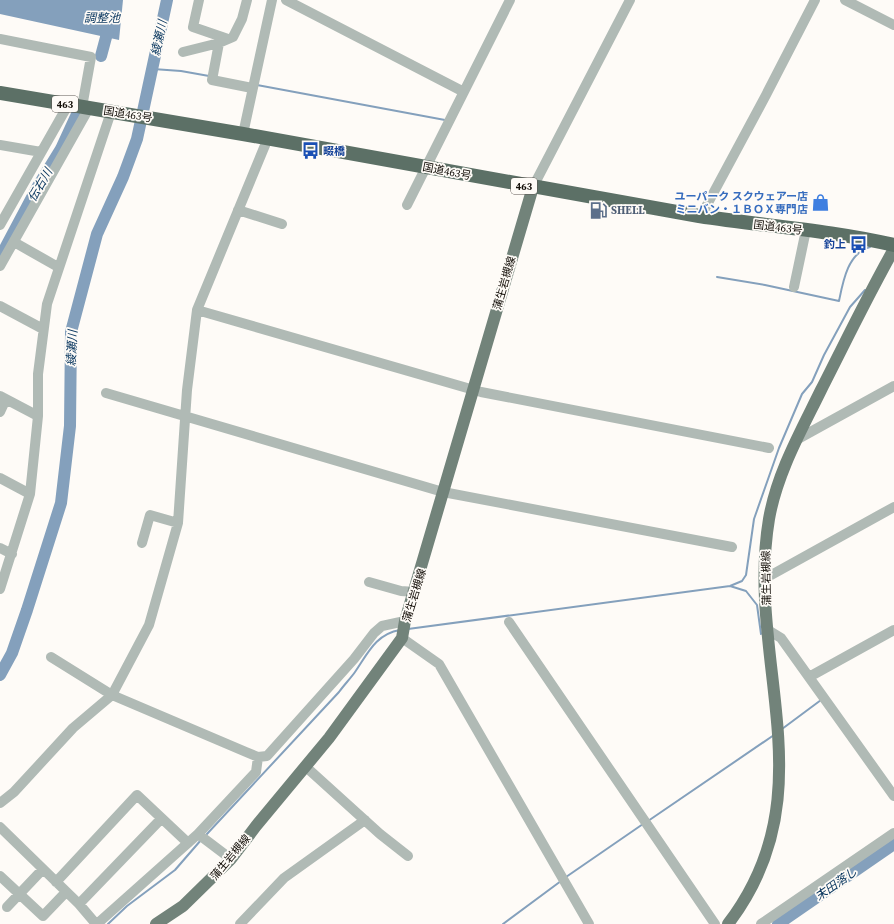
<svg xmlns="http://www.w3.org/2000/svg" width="894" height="924" font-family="'Source Serif 4','Noto Sans JP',serif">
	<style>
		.water { fill: #84a0bc }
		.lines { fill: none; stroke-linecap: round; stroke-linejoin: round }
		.stream { stroke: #84a0bc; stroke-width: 2 }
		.river { stroke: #84a0bc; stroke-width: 12 }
		.minor { stroke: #b0bab5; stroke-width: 10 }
		.major { stroke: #72837a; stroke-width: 12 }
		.highway { stroke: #5c7066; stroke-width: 14 }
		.labels { text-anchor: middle; stroke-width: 3.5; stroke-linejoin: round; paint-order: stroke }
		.shield { fill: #fefbf7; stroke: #5a5550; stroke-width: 1 }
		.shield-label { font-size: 10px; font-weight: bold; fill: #130e08 }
		.street-label { font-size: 11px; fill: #130e08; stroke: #fefbf7 }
		.transit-label { font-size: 11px; font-weight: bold; fill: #164399; stroke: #fefbf7; text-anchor: start }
		.shop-label { font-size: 11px; font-weight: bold; fill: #366cbe; stroke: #fefbf7; text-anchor: end }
		.service-label { font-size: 11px; font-weight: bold; fill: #4e5e75; stroke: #fefbf7; text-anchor: start }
		.water-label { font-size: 12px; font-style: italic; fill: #103c63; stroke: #fefbf7 }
	</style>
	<rect width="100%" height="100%" fill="#fefbf7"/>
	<path class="water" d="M 0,0 L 123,0 L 119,40 L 0,14 Z"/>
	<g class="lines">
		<path class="stream" d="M 153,69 L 181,71 L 209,76
			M 257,85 L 445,120
			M 717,277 L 765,285 L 839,301 C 843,281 848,253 870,247
			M 730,586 L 746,591 L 757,605 L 761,634
			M 408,629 L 730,586 L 742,581 L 746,575 L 754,519 L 779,448 L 802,394 L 812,382 L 824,355 L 850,307 L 865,290
			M 782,729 L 821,700
			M 648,821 L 774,735
			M 206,835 L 339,692 C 344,685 350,679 355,672 C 368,653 376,634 400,630
			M 566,877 L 643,824
			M 108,924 L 127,906 L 175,870 L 201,840
			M 503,924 L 561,881"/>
		<path class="river" d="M 101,56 L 116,0
			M 2,254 L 37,188 L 61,149 L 78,112
			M 0,675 L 12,653 L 27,610 L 61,503 L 70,426 L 71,332 L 97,234 L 123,177 L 137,139 L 167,0
			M 778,924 L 894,844"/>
		<path class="minor" d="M 199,0 L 193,27 L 228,39
			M 286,0 L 462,91
			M 845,0 L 894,25
			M 0,39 L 91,57 L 82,107
			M 219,43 L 212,80 L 252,88
			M 183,52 L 219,43 L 233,37 L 242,19 L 247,0
			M 243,134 L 272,0
			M 0,145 L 41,152
			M 533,187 L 630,0
			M 407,205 L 510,0
			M 238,210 L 282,224
			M 701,216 L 766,95 L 815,0
			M 0,225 L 68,105
			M 14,242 L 58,267
			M 0,266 L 89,108
			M 794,287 L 806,230
			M 0,306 L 43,329
			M 197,310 L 481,392 L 769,448
			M 106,393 L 443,492 L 732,547
			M 0,396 L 38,416
			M 0,412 L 6,399
			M 796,440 L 894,386
			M 0,478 L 30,494
			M 142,543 L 150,515 L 178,523
			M 0,548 L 12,554
			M 764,579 L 894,507
			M 369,582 L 401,591 L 415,592
			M 0,589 L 30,494 L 38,416 L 38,374 L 47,304 L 111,112
			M 509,622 L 715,924
			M 768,630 L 781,638 L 894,796
			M 402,638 L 439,664 L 589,924
			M 51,657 L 112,695 L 246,752 L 258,757 L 267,756 L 354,659 L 374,633 L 382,626 L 405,621
			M 809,677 L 894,630
			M 306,767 L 380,834 L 408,856
			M 0,803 L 14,792 L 73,728 L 112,695 L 149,625 L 178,523 L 187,390 L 197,310 L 268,138
			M 0,827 L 79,904 L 96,924
			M 198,834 L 256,772 L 258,757
			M 0,876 L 43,916 L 66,892
			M 56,882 L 137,795 L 188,843
			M 79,904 L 161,819
			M 7,907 L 43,869
			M 97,924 L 198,834 L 231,859
			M 240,924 L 284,878 L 365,820
			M 761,924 L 894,833"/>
		<path class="major" d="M 156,924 L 183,906 L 231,859 L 256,826 L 329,738 L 402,638 L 405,621 L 533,187
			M 728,924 C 829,792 745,662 769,519 C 777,473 801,431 821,390 C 845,343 868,295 894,249"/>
		<path class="highway" d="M 0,93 L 243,134 L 699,216 C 764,226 830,230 894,245"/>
	</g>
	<defs>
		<symbol id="bus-bare" viewBox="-9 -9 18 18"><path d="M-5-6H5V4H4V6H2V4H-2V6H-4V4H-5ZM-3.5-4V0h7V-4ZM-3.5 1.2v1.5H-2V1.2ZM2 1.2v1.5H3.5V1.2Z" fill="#1a4fb4" stroke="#fefbf7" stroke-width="2.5" paint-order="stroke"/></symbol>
		<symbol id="shop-bare" viewBox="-9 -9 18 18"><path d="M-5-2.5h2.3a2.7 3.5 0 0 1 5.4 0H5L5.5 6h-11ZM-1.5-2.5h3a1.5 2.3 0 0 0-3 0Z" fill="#3f7fe0" stroke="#fefbf7" stroke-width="2.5" paint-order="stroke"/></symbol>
		<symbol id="fuel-bare" viewBox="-9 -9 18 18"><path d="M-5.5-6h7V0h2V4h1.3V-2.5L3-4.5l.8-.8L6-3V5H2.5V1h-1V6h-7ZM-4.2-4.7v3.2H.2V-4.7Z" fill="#5c6f8a" stroke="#fefbf7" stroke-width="2.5" paint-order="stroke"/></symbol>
	</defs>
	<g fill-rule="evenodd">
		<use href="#bus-bare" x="298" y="138" width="25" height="25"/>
		<use href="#shop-bare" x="808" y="190" width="25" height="25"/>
		<use href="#fuel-bare" x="586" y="198" width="25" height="25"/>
		<use href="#bus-bare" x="846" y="232" width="25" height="25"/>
	</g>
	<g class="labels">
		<g class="shield">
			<rect x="52" y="96" width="26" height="16" rx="3"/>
			<rect x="511" y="178" width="26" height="16" rx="3"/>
		</g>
		<g class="shield-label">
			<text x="65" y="108">463</text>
			<text x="524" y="190">463</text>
		</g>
		<g class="street-label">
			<text transform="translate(128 114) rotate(9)" y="4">国道463号</text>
			<text transform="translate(447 171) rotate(11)" y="4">国道463号</text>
			<text transform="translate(778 227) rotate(7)" y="4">国道463号</text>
			<text transform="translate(504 283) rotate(-74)" y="4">蒲生岩槻線</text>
			<text transform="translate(766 578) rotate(-91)" y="4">蒲生岩槻線</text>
			<text transform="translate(414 595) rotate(-73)" y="4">蒲生岩槻線</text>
			<text transform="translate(230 857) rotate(-50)" y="4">蒲生岩槻線</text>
		</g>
		<g class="transit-label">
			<text x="323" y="155">畷橋</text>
			<text x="846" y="248" text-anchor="end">釣上</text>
		</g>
		<g class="shop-label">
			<text x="808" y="200">ユーパーク スクウェアー店<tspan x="808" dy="13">ミニバン・１ＢＯＸ専門店</tspan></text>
		</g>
		<g class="service-label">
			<text x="611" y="214">SHELL</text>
		</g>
		<g class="water-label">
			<text x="102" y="22">調整池</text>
			<text transform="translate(159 38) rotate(-78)" y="4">綾瀬川</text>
			<text transform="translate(40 185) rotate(-60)" y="4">伝右川</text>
			<text transform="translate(72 348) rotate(-87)" y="4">綾瀬川</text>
			<text transform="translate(836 884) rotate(-35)" y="4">末田落し</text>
		</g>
	</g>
</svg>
